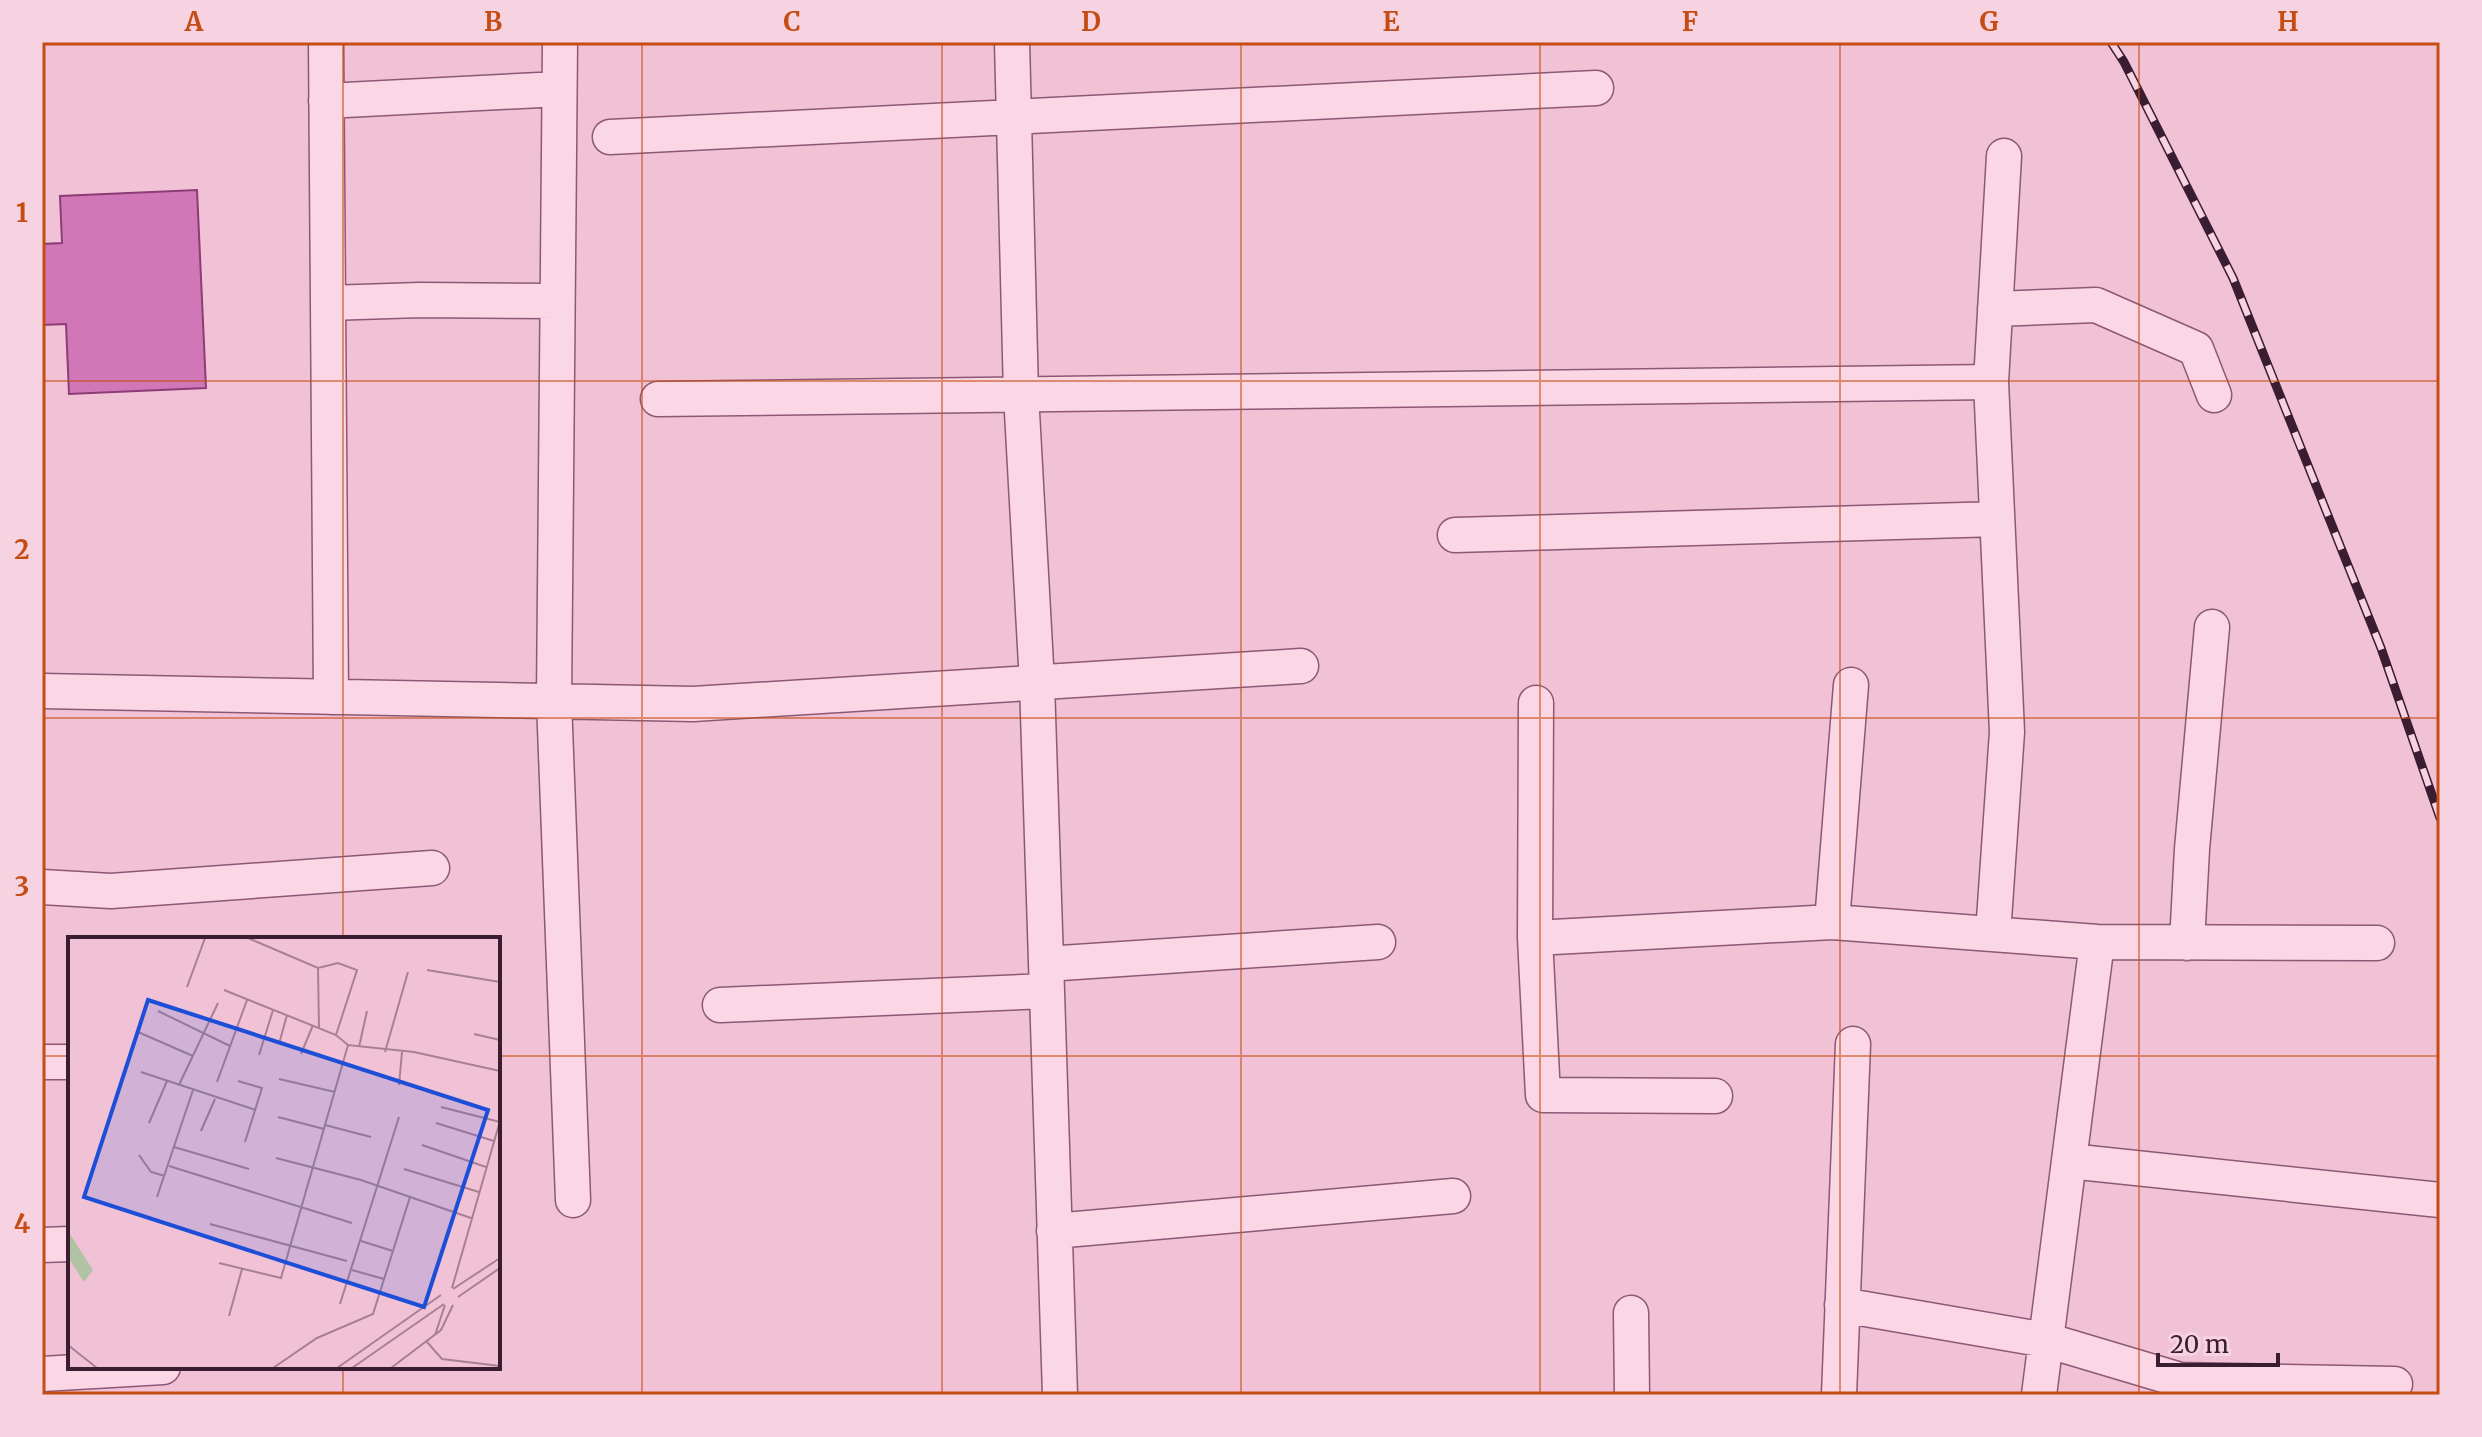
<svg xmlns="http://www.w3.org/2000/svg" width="2482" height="1437" font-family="Merriweather,serif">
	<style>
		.building { fill: #d176b6; stroke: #8c3c76; stroke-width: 2 }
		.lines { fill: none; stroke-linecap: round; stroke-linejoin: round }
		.minor-casing { stroke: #8c5876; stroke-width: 37 }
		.minor { stroke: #fbd6e5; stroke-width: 34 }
		.rail-casing { stroke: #3a1d30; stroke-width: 9 }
		.rail { stroke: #f7d2e1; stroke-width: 6; stroke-dasharray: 18; stroke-linecap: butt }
		.grid { fill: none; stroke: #c54d13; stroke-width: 2; stroke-opacity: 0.55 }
		.inset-road { fill: none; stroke: #a88093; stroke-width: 2 }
		.view { fill: #1d4ed8; fill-opacity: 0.15; stroke: #1d4ed8; stroke-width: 4 }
		.inset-edge { fill: none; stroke: #3a1d30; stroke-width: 4 }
		.neatline { fill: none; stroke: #c54d13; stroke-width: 3 }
		.grid-label { font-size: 26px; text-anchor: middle; font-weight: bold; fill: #c54d13 }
	</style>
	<rect width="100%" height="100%" fill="#f1c2d5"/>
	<path class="building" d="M 197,190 L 206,388 L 69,394 L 66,324 L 42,325 L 42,244 L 62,243 L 60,196 Z"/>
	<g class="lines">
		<defs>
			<path id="minor" d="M 326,42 L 331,697
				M 560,42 L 554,701 L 573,1200
				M 1012,42 L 1021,394 L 1037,683 L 1060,1395
				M 326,101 L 559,89
				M 610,137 L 1596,88
				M 328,303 L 420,300 L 557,301
				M 1995,309 L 2096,305 L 2196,349 L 2214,395
				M 658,399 L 1991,382
				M 1455,535 L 1997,519
				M 42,691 L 693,704 L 1301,666
				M 1536,703 L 1535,938 L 1543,1095 L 1715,1096
				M 42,887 L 111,891 L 432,868
				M 1832,922 L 1851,685
				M 1993,934 L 2007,732 L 1991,382 L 2004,156
				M 1535,938 L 1832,922 L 2097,942 L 2377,943
				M 2187,943 L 2192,849 L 2212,627
				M 1046,964 L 1378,942
				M 720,1005 L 1047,991
				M 42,1062 L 70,1062
				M 2069,1161 L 2440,1200
				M 1054,1231 L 1453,1196
				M 42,1245 L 70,1244
				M 1842,1305 L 2046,1340 L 2180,1380 L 2395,1384
				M 1631,1313 L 1632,1395
				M 42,1374 L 163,1367
				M 1839,1395 L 1853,1044
				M 2039,1395 L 2097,942"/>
		</defs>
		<use href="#minor" class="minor-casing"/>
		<use href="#minor" class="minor"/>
		<defs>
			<path id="rail" d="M 2111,42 L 2124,62 L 2233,278 L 2381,648 L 2440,818"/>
		</defs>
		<use href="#rail" class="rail-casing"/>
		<use href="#rail" class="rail"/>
	</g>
	<path class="grid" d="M 343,42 L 343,939M 642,42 L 642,1395M 942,42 L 942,1395M 1241,42 L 1241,1395M 1540,42 L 1540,1395M 1840,42 L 1840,1395M 2139,42 L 2139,1395M 42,381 L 2440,381M 42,718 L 2440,718M 42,1056 L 70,1056M 498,1056 L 2440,1056M 343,1367 L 343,1395"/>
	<g transform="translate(68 937)">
		<rect width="432" height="432" fill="#f1c2d5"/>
		<path d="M 0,294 L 25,333 L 16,345 L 0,320 Z" fill="#b1c3a5"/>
		<path class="inset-road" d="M 180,1 L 250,31 L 270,26 L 289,33 L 268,98M 250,31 L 251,91M 359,33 L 432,45M 119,50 L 137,1M 156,53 L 268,98 L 280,108M 90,74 L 162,109M 70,95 L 125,119M 406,97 L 432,103M 211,107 L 219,78M 291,110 L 299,74M 317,115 L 340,35M 233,117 L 245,88M 191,118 L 205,73M 73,135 L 188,173M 211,142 L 267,155M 170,144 L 194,151 L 177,205M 149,145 L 179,63M 111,148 L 150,66M 331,148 L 334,115M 373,170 L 432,185M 210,180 L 256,192M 81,186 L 99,144M 368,186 L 426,204M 257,188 L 303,200M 133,194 L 147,162M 354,208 L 418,230M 106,210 L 181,232M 71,218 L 83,235 L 97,239M 208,221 L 293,243 L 403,281M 101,229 L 284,286M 336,232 L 411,255M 89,260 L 125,153M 142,287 L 279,324M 293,304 L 325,314M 151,326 L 213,341 L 280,108 L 346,115 L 432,134M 284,333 L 316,342M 384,351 L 432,184M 385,352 L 432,321M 390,360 L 432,331M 272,367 L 331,180M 161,379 L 174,332M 367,398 L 377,368M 359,405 L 374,422 L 432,429M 0,408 L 29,431M 205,431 L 249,401 L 305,377 L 342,260M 269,431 L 373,358M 284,431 L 376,367M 323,431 L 373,393 L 385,368"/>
		<path class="view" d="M 80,63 L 420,173 L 356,370 L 16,260 Z"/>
		<rect width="432" height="432" class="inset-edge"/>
	</g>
	<rect width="2482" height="1437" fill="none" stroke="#f7d2e1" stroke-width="88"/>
	<path d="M2158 1353v12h120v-12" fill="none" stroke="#3a1d30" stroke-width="4"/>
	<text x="2170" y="1353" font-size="24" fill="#3a1d30" stroke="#f7d2e1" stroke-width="6" paint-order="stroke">20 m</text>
	<rect x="44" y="44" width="2394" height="1349" class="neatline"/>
	<g class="grid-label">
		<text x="194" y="31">A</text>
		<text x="493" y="31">B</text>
		<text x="792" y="31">C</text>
		<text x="1091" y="31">D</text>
		<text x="1391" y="31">E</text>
		<text x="1690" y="31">F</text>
		<text x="1989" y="31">G</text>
		<text x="2288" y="31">H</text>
		<text x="22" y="222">1</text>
		<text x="22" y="559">2</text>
		<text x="22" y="896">3</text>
		<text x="22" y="1233">4</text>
	</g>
</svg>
